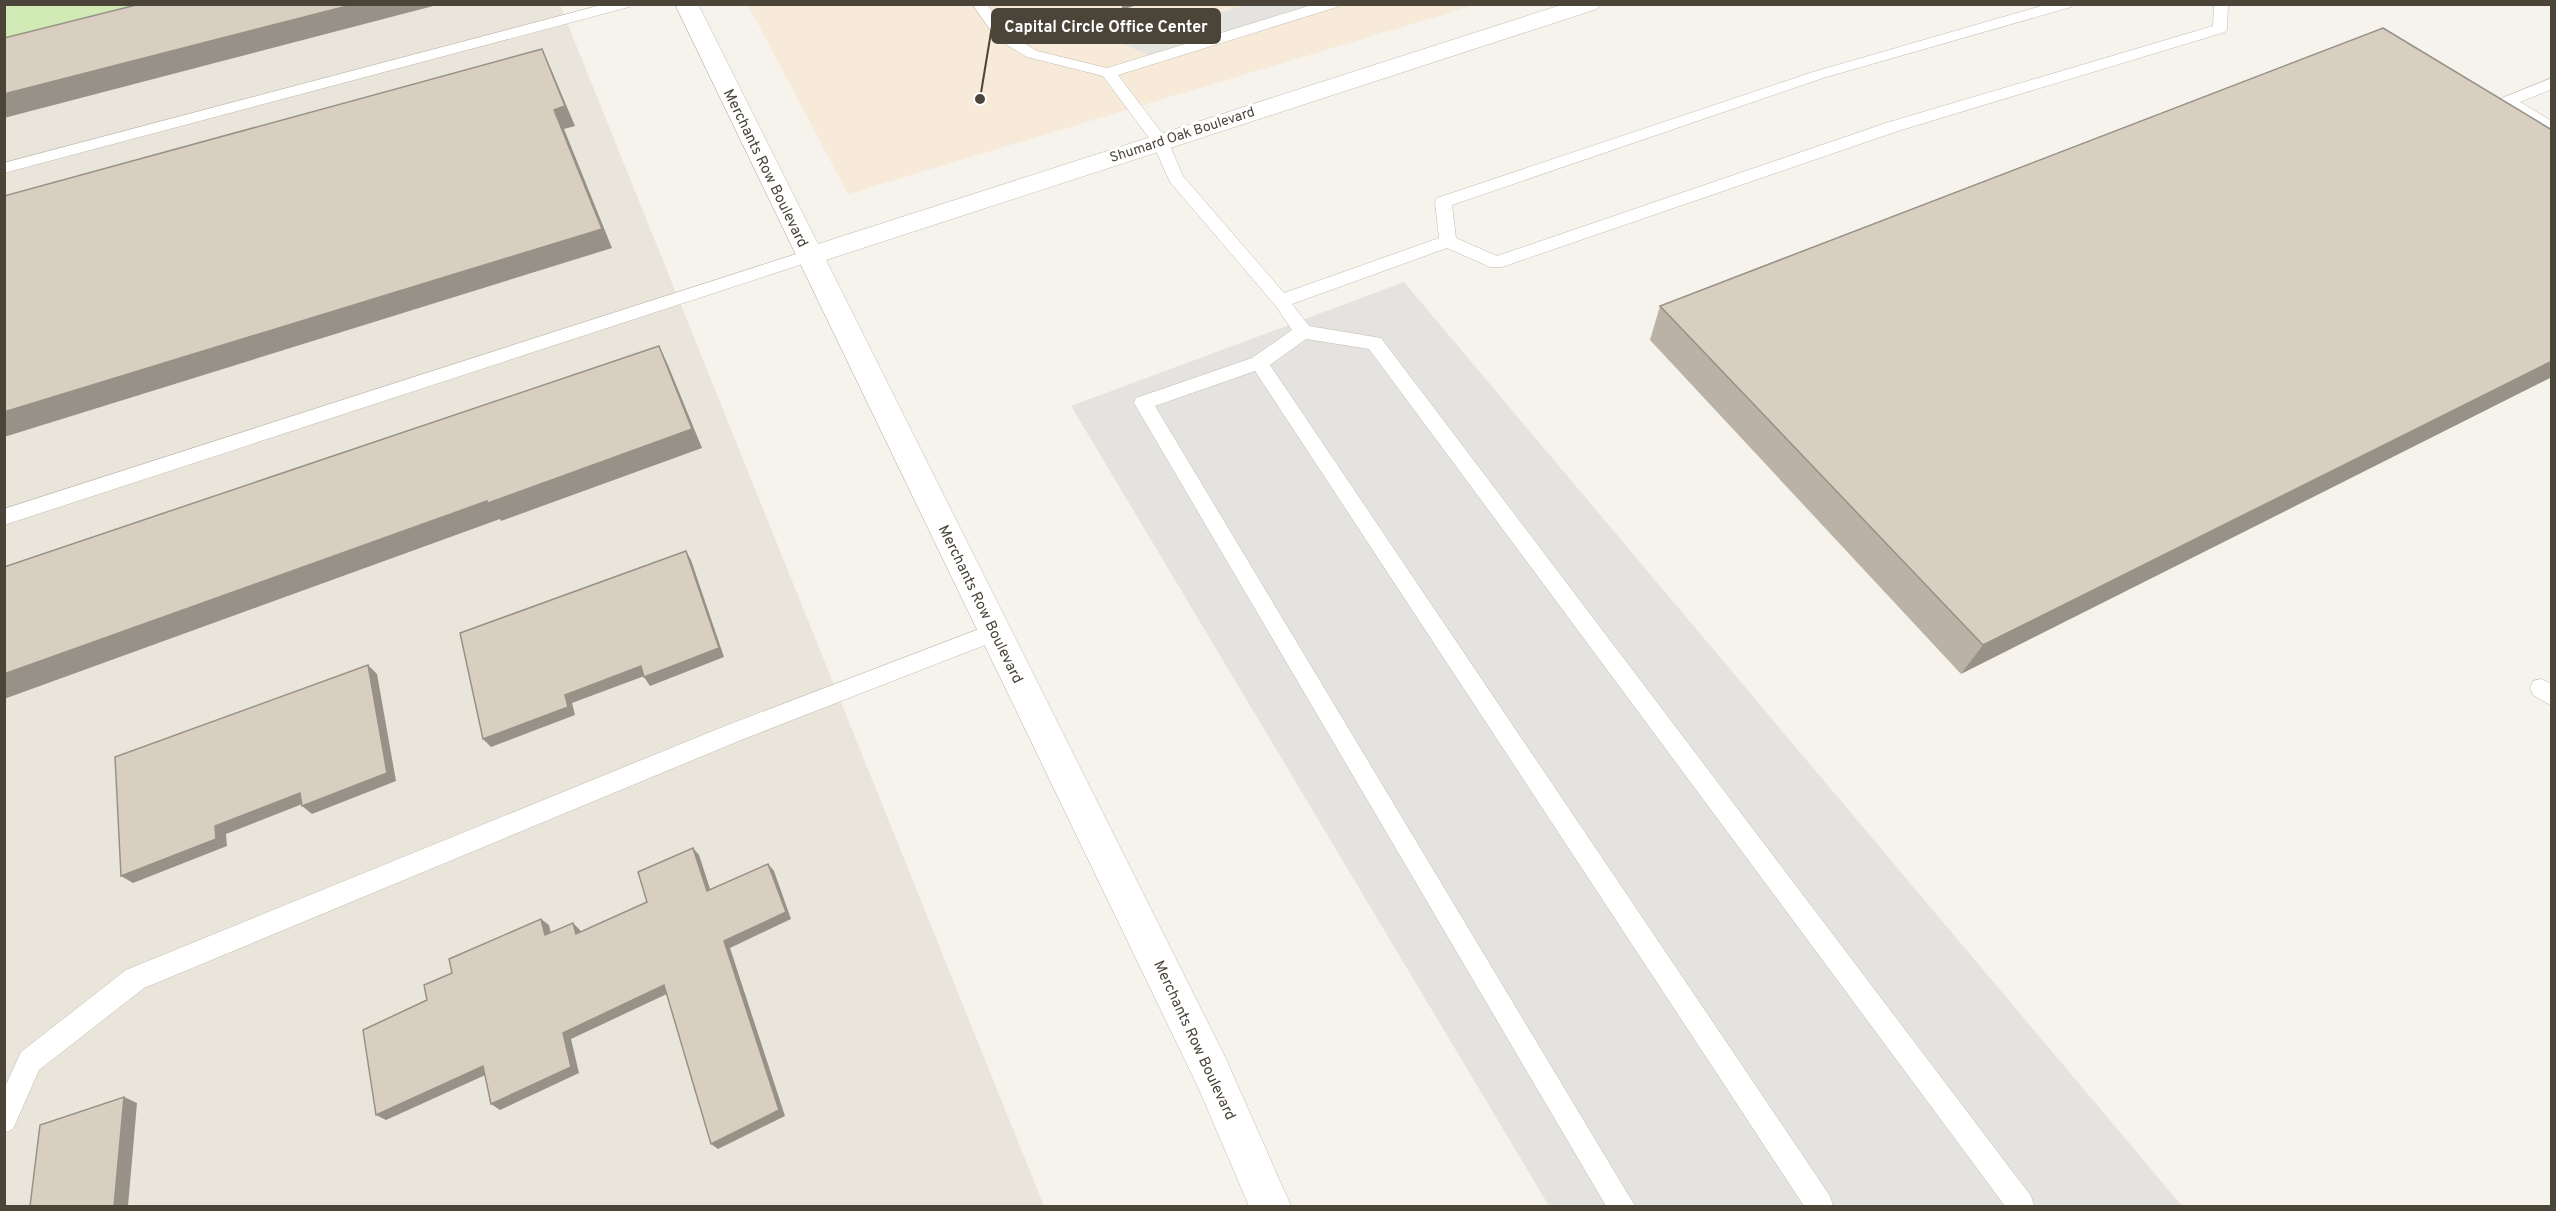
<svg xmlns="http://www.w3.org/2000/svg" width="2556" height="1211" font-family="Overpass,sans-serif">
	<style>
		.residential { fill: #eae5da }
		.commercial { fill: #f7ead8 }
		.green { fill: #d2eab5 }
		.parking { fill: #e5e3e0 }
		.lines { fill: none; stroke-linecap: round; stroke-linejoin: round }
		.service-casing { stroke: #c2bbae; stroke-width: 1 }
		.tertiary-casing { stroke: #c2bbae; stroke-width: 1 }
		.service { fill: #fff; fill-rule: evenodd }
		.tertiary { fill: #fff; fill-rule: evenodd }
		.wall { fill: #bab2a6 }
		.shaded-wall { fill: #979187 }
		.building { fill: #d8cfc1; stroke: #979187; stroke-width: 1.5 }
		.labels { text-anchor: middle; stroke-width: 6; stroke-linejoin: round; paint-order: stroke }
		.far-street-label { font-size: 14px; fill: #4b4439; stroke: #fff }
		.street-label { font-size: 15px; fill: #4b4439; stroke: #fff }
		.leader { fill: none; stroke: #4b4439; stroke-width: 2 }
		.callout-dot { fill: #4b4439; stroke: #fff; stroke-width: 2 }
		.callout { fill: #4b4439; stroke: #4b4439; stroke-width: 2 }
		.callout-label { font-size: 16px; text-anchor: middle; font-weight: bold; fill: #fff }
	</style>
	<rect width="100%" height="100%" fill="#f6f3ec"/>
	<path class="residential" d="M 189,5 L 560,5 L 1044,1206 L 5,1206 L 4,51 Z"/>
	<path class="commercial" d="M 748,5 L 1475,5 L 848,194 Z"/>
	<path class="green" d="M 5,4 L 162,5 L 5,43 Z"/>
	<path class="parking" d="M 1246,5 L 1332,5 L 1157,58 L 1120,43 Z
		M 1404,282 L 2182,1206 L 1549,1206 L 1071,406 Z"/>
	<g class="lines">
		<defs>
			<path id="service" d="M 605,4 L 631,4 L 629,7 L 4,173 L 4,163 Z
				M 972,4 L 987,4 L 1007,33 L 1037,51 L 1107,68 L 1315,4 L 1339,4 L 1337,7 L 1118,75 L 1168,141 L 1183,176 L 1284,293 L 1439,238 L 1435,202 L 1437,198 L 1813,72 L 2048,4 L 2073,4 L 2071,7 L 1823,78 L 1452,205 L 1456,238 L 1497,256 L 1886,123 L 2213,26 L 2214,4 L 2228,4 L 2227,29 L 2225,32 L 1898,131 L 1502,267 L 1490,267 L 1447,248 L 1292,304 L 1309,326 L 1381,338 L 2031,1196 L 2034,1206 L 2005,1206 L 1369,349 L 1306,339 L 1270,365 L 1830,1196 L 1833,1206 L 1804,1206 L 1255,371 L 1155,406 L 1635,1206 L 1606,1206 L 1134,403 L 1136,398 L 1252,358 L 1292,330 L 1275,305 L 1170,182 L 1152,142 L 1103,76 L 1027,57 L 997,39 Z
				M 2552,78 L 2552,89 L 2520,102 L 2552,121 L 2552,133 L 2500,101 L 2502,98 Z
				M 809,250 L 815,252 L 818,256 L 815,260 L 4,525 L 4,509 Z
				M 995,623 L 1003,626 L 1006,632 L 1003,638 L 741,740 L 144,988 L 39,1070 L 13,1129 L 4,1133 L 4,1089 L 21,1052 L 126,970 L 725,726 Z
				M 2541,679 L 2552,684 L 2552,706 L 2533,695 L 2530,688 L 2533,681 Z"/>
			<path id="tertiary" d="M 675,4 L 698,4 L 818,244 L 1564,4 L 1600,4 L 1597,9 L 826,260 L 1226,1059 L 1291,1206 L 1249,1206 L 1198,1087 Z"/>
		</defs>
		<use href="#service" class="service-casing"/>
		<use href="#tertiary" class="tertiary-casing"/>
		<use href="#service" class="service"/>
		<use href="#tertiary" class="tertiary"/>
	</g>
	<path class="wall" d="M 2552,130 L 1961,674 L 1650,340 L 1660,306 Z"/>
	<path class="shaded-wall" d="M 355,4 L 441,4 L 4,118 L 4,94 Z
		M 1122,4 L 1140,4 L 1122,10 Z
		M 542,49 L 551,69 L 575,126 L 564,129 L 612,248 L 4,437 L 4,412 L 554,110 Z
		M 659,346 L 668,365 L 702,448 L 501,521 L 500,519 L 4,699 L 4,674 Z
		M 2552,361 L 2552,377 L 1961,674 L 1983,645 Z
		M 686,551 L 691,560 L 724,657 L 650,686 L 644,677 Z
		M 368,665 L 377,674 L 396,781 L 312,814 L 302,806 Z
		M 641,666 L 647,675 L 572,703 L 575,715 L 491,747 L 483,739 L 565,695 Z
		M 300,793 L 310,801 L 226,834 L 227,846 L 133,883 L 121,876 L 215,826 Z
		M 693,848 L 699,855 L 713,898 L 707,891 Z
		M 768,864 L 774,871 L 791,919 L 730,948 L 785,1116 L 718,1149 L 711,1144 L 724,941 Z
		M 541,919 L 549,925 L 553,942 L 545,935 Z
		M 573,923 L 580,930 L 583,941 L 576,934 Z
		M 664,985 L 671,992 L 571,1039 L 579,1073 L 500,1110 L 491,1104 L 563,1033 Z
		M 483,1066 L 492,1072 L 386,1120 L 376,1115 Z
		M 124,1097 L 137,1103 L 128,1206 L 114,1206 Z"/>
	<path class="building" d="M 140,4 L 355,4 L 4,94 L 4,38 Z
		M 2383,28 L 2552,130 L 2552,361 L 1983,645 L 1660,306 Z
		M 542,49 L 565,106 L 554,110 L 602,229 L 4,412 L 4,196 Z
		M 659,346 L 692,429 L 488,503 L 487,501 L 4,674 L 4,567 Z
		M 686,551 L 719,648 L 644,677 L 641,666 L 565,695 L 568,707 L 483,739 L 460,633 Z
		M 368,665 L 387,773 L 302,806 L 300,793 L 215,826 L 216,839 L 121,876 L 115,757 Z
		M 693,848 L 707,891 L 768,864 L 786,912 L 724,941 L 779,1110 L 711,1144 L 664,985 L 563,1033 L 571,1067 L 491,1104 L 483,1066 L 376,1115 L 363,1030 L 427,1000 L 424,985 L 452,973 L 449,959 L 541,919 L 545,935 L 573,923 L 576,934 L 647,902 L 638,872 Z
		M 124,1097 L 114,1206 L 30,1206 L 40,1125 Z"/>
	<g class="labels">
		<g class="far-street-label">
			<text transform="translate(1182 134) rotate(-18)" y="5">Shumard Oak Boulevard</text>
		</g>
		<g class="street-label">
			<text transform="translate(766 168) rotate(64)" y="5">Merchants Row Boulevard</text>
			<text transform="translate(981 604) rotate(64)" y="5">Merchants Row Boulevard</text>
			<text transform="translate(1195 1040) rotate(65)" y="5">Merchants Row Boulevard</text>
		</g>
	</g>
	<path class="leader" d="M980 99L992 26"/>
	<circle class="callout-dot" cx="980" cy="99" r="6"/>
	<rect class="callout" x="992" y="9" width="228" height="34" rx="6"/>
	<g class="callout-label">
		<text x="1106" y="32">Capital Circle Office Center</text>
	</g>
	<rect width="2556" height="1211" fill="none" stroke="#4b4439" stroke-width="12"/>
</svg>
